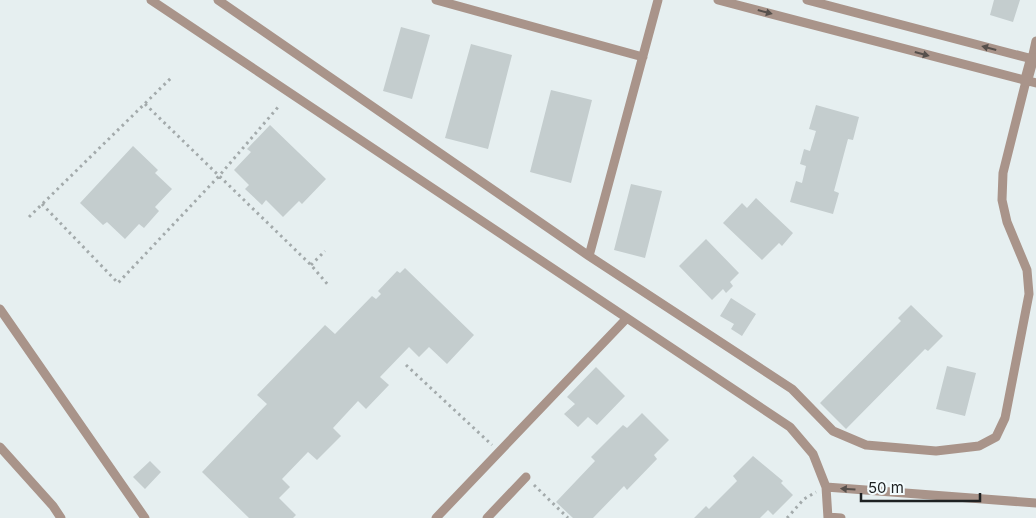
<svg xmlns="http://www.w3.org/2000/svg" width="1036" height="518" font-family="Inter,sans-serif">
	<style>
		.building { fill: #c4cdce }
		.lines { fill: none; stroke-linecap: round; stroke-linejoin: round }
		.path { stroke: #a3aaab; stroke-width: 3; stroke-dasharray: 2.5 4; stroke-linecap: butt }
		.lane { stroke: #a9948a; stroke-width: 9 }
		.street { stroke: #a9948a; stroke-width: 12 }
		.oneway { fill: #56504c }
	</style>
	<rect width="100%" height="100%" fill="#e6eff0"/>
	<path class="building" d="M 994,0 L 1020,0 L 1013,22 L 990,15 Z
		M 401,27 L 430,35 L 412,99 L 383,91 Z
		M 471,44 L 512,55 L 488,149 L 445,138 Z
		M 551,90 L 592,100 L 571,183 L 530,172 Z
		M 816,105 L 859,117 L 853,140 L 848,139 L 834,191 L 839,193 L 833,214 L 790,202 L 796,181 L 802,183 L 806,166 L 800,164 L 804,149 L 810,151 L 816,131 L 809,129 Z
		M 270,125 L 326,179 L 302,204 L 299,201 L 283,217 L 266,200 L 262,205 L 245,189 L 249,185 L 234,170 L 251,152 L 247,149 Z
		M 133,146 L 158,170 L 155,173 L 172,189 L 155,207 L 159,211 L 144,228 L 139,224 L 125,239 L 107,222 L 103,225 L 80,203 Z
		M 631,184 L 662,191 L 645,258 L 614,250 Z
		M 756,198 L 793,233 L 782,246 L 779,243 L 762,260 L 723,223 L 742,203 L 747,208 Z
		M 706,239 L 739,273 L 730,282 L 733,286 L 726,293 L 723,289 L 712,300 L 679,266 Z
		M 405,268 L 474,335 L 447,364 L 429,347 L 419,357 L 409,347 L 380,377 L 389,385 L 366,409 L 358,401 L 333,428 L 341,436 L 317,460 L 308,452 L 282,479 L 290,487 L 279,498 L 296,515 L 293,518 L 249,518 L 202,472 L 267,404 L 257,395 L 325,325 L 335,334 L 372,296 L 376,299 L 381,294 L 378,291 L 397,271 L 400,273 Z
		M 731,298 L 756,314 L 742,336 L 731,329 L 734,324 L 720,316 Z
		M 911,305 L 943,336 L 928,351 L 925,349 L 846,429 L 820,403 L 901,321 L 898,318 Z
		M 947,366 L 976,373 L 965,416 L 936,409 Z
		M 596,367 L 625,396 L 597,425 L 588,417 L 578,427 L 564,414 L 575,404 L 567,397 Z
		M 642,413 L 669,440 L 654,455 L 657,459 L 627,490 L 624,486 L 593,518 L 573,518 L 556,502 L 595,461 L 591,457 L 623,425 L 627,428 Z
		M 753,456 L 783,481 L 781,483 L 793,495 L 773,515 L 768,510 L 760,518 L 694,518 L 706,506 L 709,509 L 737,481 L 733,476 Z
		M 150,461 L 161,472 L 145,489 L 133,477 Z"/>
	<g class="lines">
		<path class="path" d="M 145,104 L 311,265 L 329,286
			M 42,204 L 118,283 L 219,176 L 279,106
			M 29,217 L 171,78
			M 311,265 L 325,251
			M 406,365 L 492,445
			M 534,485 L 568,518
			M 787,518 L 804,499 L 816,492"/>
		<path class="lane" d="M 151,0 L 790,427 L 813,454 L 826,487 L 828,518
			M 218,0 L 589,256 L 792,389 L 833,431 L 866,445 L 936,451 L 979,446 L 996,437 L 1005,418 L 1029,294 L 1027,270 L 1007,222 L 1002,200 L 1003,173 L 1026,81
			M 436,0 L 643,57
			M 718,0 L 1036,83
			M 807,0 L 1036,60
			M 1032,59 L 1036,41
			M 589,256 L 658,0
			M 0,309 L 145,518
			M 0,447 L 53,506 L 61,518
			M 826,487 L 1036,503
			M 828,517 L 841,518
			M 436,518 L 627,318
			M 487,518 L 526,477"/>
		<path class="street" d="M 1026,81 L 1032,59"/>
	</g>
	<defs><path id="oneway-solid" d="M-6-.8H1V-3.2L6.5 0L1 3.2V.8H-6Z" transform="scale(1.25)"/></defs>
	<g class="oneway">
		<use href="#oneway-solid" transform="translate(765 12) rotate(15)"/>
		<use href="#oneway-solid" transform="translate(989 48) rotate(-165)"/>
		<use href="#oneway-solid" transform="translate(922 54) rotate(15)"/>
		<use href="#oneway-solid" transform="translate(848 489) rotate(-176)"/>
	</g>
	<path d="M861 493v8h119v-8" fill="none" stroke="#1f2223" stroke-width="2.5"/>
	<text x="868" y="493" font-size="15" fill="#1f2223" stroke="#f3fcfe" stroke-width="4" paint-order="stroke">50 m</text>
</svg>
